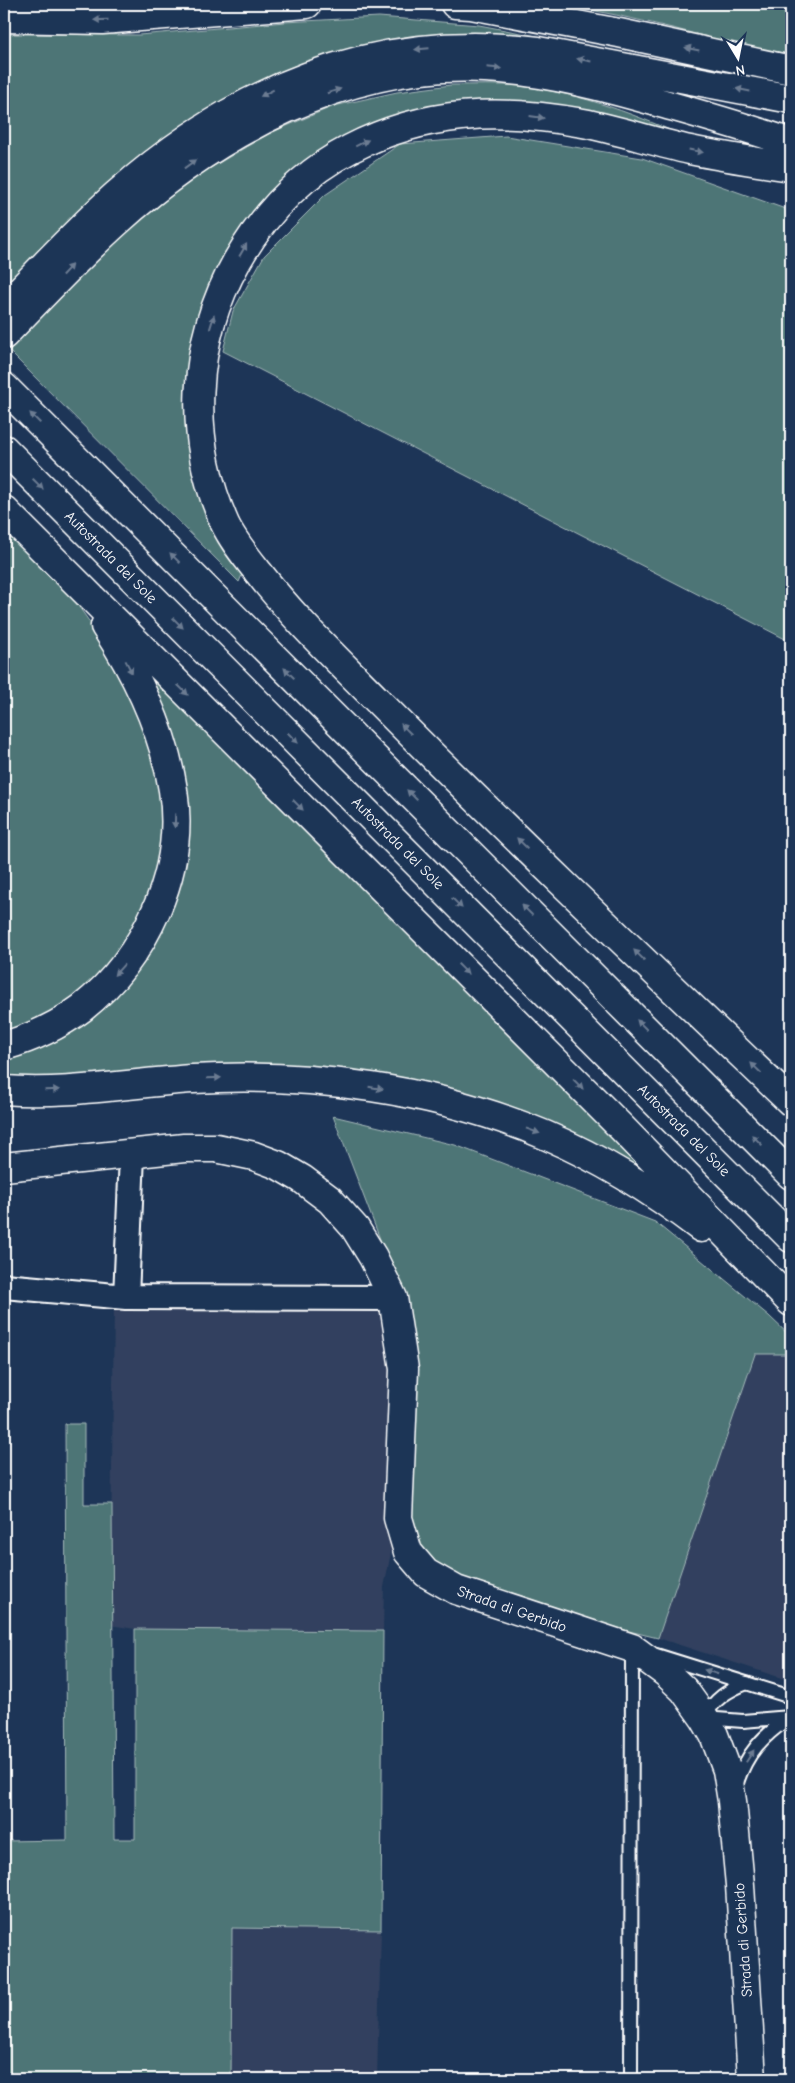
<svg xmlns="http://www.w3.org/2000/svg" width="795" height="2083" font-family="'Comic Neue',sans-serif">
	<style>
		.built { fill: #31415f }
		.green { fill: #4e7476; stroke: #a6baba }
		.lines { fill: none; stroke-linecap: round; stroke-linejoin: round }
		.lane-casing { stroke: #fff; stroke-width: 16 }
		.street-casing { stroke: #fff; stroke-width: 28 }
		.secondary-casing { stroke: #fff; stroke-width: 31 }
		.highway-casing { stroke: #fff; stroke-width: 31 }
		.lane { stroke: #1d3557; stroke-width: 12 }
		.street { stroke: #1d3557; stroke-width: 24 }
		.secondary { stroke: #1d3557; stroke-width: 28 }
		.highway { stroke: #1d3557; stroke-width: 28 }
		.oneway { fill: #6c7c92 }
		.labels { text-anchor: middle; stroke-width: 5; stroke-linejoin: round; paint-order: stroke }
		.street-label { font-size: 15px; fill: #fff; stroke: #1d3557 }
	</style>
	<rect width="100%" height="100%" fill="#1d3557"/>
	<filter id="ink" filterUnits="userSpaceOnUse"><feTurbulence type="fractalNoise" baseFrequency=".02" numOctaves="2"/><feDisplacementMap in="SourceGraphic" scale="10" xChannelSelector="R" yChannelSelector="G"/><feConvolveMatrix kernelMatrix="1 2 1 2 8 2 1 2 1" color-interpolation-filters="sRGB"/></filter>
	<g filter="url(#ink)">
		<path class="built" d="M 401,1294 L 398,1519 L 384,1587 L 383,1631 L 135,1629 L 110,1625 L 114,1305 Z
			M 755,1354 L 791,1354 L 791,1681 L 658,1638 Z
			M 231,1928 L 381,1930 L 377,2079 L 231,2079 Z"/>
		<path class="green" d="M 557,4 L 791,4 L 791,60 C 712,38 638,17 557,4 Z
			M 379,17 L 479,25 L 725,72 L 420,40 L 4,288 L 4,34 L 139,35 L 285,22 Z
			M 451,85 C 474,85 498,84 520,86 C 582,93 639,116 695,141 L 542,109 L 317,157 L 198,331 L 218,538 L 242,575 L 239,582 L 9,351 L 113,242 L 188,181 L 270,133 L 334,106 L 397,92 Z
			M 506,136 L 642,158 L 791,211 L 791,642 L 223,351 L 233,311 L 264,256 L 325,195 L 400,144 Z
			M 4,525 L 74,600 L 111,652 L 133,693 L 163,787 L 163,863 L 133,940 L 73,1006 L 4,1038 Z
			M 155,677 L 638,1163 L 635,1165 L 583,1141 L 443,1095 L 4,1082 L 4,1058 L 64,1034 L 180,870 L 147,681 Z
			M 333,1116 L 455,1145 L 655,1222 L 769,1316 L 791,1337 L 791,1354 L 755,1354 L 658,1638 L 455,1589 L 410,1554 L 401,1294 Z
			M 65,1424 L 84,1424 L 84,1504 L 112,1504 L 114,1839 L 135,1839 L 135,1629 L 383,1631 L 381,1930 L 232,1928 L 231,2079 L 4,2079 L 4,1841 L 67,1840 Z"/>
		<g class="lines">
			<defs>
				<path id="lane" d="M 656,1655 L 791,1697
					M 747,1683 C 728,1690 714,1699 704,1718 L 743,1721 L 790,1717
					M 736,1786 C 746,1753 763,1736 790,1717
					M 631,2079 L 632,1649"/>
				<path id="street" d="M 4,1286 L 126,1297 L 393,1298
					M 126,1297 L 132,1155"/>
				<path id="secondary" d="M 4,1167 L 184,1148 L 216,1148 L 254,1156 L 278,1165 L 302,1179 L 330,1200 L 355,1228 L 373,1257 L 393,1298 L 404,1369 L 398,1518 L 408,1552 L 426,1573 L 456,1590 L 632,1648 L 666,1673 L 684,1690 L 704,1718 L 714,1735 L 727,1770 L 732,1801 L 740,1885 L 752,2079"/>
				<path id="highway" d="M 455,4 L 471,5 L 619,33 L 791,70
					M 4,18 L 102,20 L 307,4
					M 791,167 C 758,162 724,157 690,150 C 654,142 619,130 583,123 C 501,108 425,110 350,149 C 302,174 264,214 237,261 C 191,342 187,439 225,524 C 233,541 247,558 259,573 C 295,620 339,661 381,704 C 515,839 653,970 791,1102
					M 4,307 C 41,269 77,230 116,195 C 236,88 376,31 538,51 L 791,99
					M 4,335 C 41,297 77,258 117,222 C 216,133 348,60 485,68 C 546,71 605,87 664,104 C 706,116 749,128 791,143
					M 4,387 L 791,1175
					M 4,449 L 791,1238
					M 4,510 L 622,1128 L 791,1302
					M 4,1046 C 32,1038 58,1026 82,1008 C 145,958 186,871 173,790 C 164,731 137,675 105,626
					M 4,1090 C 67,1095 130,1083 193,1079 C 309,1072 437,1089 545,1135 C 601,1159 653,1191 701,1228"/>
			</defs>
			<use href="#lane" class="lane-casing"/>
			<use href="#street" class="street-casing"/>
			<use href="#secondary" class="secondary-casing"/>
			<use href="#highway" class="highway-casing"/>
			<use href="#lane" class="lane"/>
			<use href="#street" class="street"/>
			<use href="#secondary" class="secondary"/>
			<use href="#highway" class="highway"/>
		</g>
		<defs><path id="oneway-solid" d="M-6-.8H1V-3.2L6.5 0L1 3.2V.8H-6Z" transform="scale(1.25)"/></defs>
		<g class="oneway">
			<use href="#oneway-solid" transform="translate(101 20) rotate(178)"/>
			<use href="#oneway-solid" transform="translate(422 49) rotate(175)"/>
			<use href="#oneway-solid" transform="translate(692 49) rotate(-168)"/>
			<use href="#oneway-solid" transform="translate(584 60) rotate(-169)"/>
			<use href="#oneway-solid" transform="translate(494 68) rotate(5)"/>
			<use href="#oneway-solid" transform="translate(743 90) rotate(-169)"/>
			<use href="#oneway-solid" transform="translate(334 91) rotate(-17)"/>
			<use href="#oneway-solid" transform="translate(267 93) rotate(153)"/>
			<use href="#oneway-solid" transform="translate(537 117) rotate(8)"/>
			<use href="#oneway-solid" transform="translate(362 143) rotate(-26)"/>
			<use href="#oneway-solid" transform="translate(696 151) rotate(12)"/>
			<use href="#oneway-solid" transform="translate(190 164) rotate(-36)"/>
			<use href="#oneway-solid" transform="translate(243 250) rotate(-60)"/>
			<use href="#oneway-solid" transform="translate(67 270) rotate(-47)"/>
			<use href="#oneway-solid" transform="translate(212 322) rotate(-73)"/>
			<use href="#oneway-solid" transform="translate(35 418) rotate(-135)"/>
			<use href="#oneway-solid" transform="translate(38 484) rotate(45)"/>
			<use href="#oneway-solid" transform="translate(175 558) rotate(-135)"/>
			<use href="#oneway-solid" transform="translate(178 623) rotate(45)"/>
			<use href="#oneway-solid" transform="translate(129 667) rotate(62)"/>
			<use href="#oneway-solid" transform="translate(289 673) rotate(-135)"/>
			<use href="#oneway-solid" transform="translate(183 690) rotate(45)"/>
			<use href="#oneway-solid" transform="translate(406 729) rotate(-135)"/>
			<use href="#oneway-solid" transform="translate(293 738) rotate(45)"/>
			<use href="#oneway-solid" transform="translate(412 795) rotate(-135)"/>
			<use href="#oneway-solid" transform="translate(298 805) rotate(45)"/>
			<use href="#oneway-solid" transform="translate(175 821) rotate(92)"/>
			<use href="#oneway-solid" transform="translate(522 843) rotate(-136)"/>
			<use href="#oneway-solid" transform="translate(457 903) rotate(45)"/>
			<use href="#oneway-solid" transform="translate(527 910) rotate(-135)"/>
			<use href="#oneway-solid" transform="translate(639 955) rotate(-136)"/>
			<use href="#oneway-solid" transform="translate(463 969) rotate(45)"/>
			<use href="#oneway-solid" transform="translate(119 970) rotate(132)"/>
			<use href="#oneway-solid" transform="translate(642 1025) rotate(-135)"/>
			<use href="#oneway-solid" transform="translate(756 1068) rotate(-136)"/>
			<use href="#oneway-solid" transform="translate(214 1078) rotate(-2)"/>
			<use href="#oneway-solid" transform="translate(578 1084) rotate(45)"/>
			<use href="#oneway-solid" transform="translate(376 1088) rotate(9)"/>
			<use href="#oneway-solid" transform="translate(52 1090) rotate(-2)"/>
			<use href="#oneway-solid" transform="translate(533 1131) rotate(20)"/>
			<use href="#oneway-solid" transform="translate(757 1140) rotate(-135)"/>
			<use href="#oneway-solid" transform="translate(711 1672) rotate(-163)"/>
			<use href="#oneway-solid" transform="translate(750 1756) rotate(-57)"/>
		</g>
	</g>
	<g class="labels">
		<g class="street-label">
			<text transform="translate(111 557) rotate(45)" y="5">Autostrada del Sole</text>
			<text transform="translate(398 843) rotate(45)" y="5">Autostrada del Sole</text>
			<text transform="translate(684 1130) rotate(45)" y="5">Autostrada del Sole</text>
			<text transform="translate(512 1609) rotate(19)" y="5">Strada di Gerbido</text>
			<text transform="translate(743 1940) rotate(-94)" y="5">Strada di Gerbido</text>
		</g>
	</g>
	<rect width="795" height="2083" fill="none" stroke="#1d3557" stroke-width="20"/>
	<rect x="10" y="10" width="775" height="2063" fill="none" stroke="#fff" stroke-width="2" filter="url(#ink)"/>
	<g transform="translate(738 58) rotate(170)" stroke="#1d3557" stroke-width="4" paint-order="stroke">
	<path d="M0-4L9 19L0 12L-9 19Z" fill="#ffffff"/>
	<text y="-8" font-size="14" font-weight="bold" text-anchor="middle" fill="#ffffff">N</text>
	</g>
</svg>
